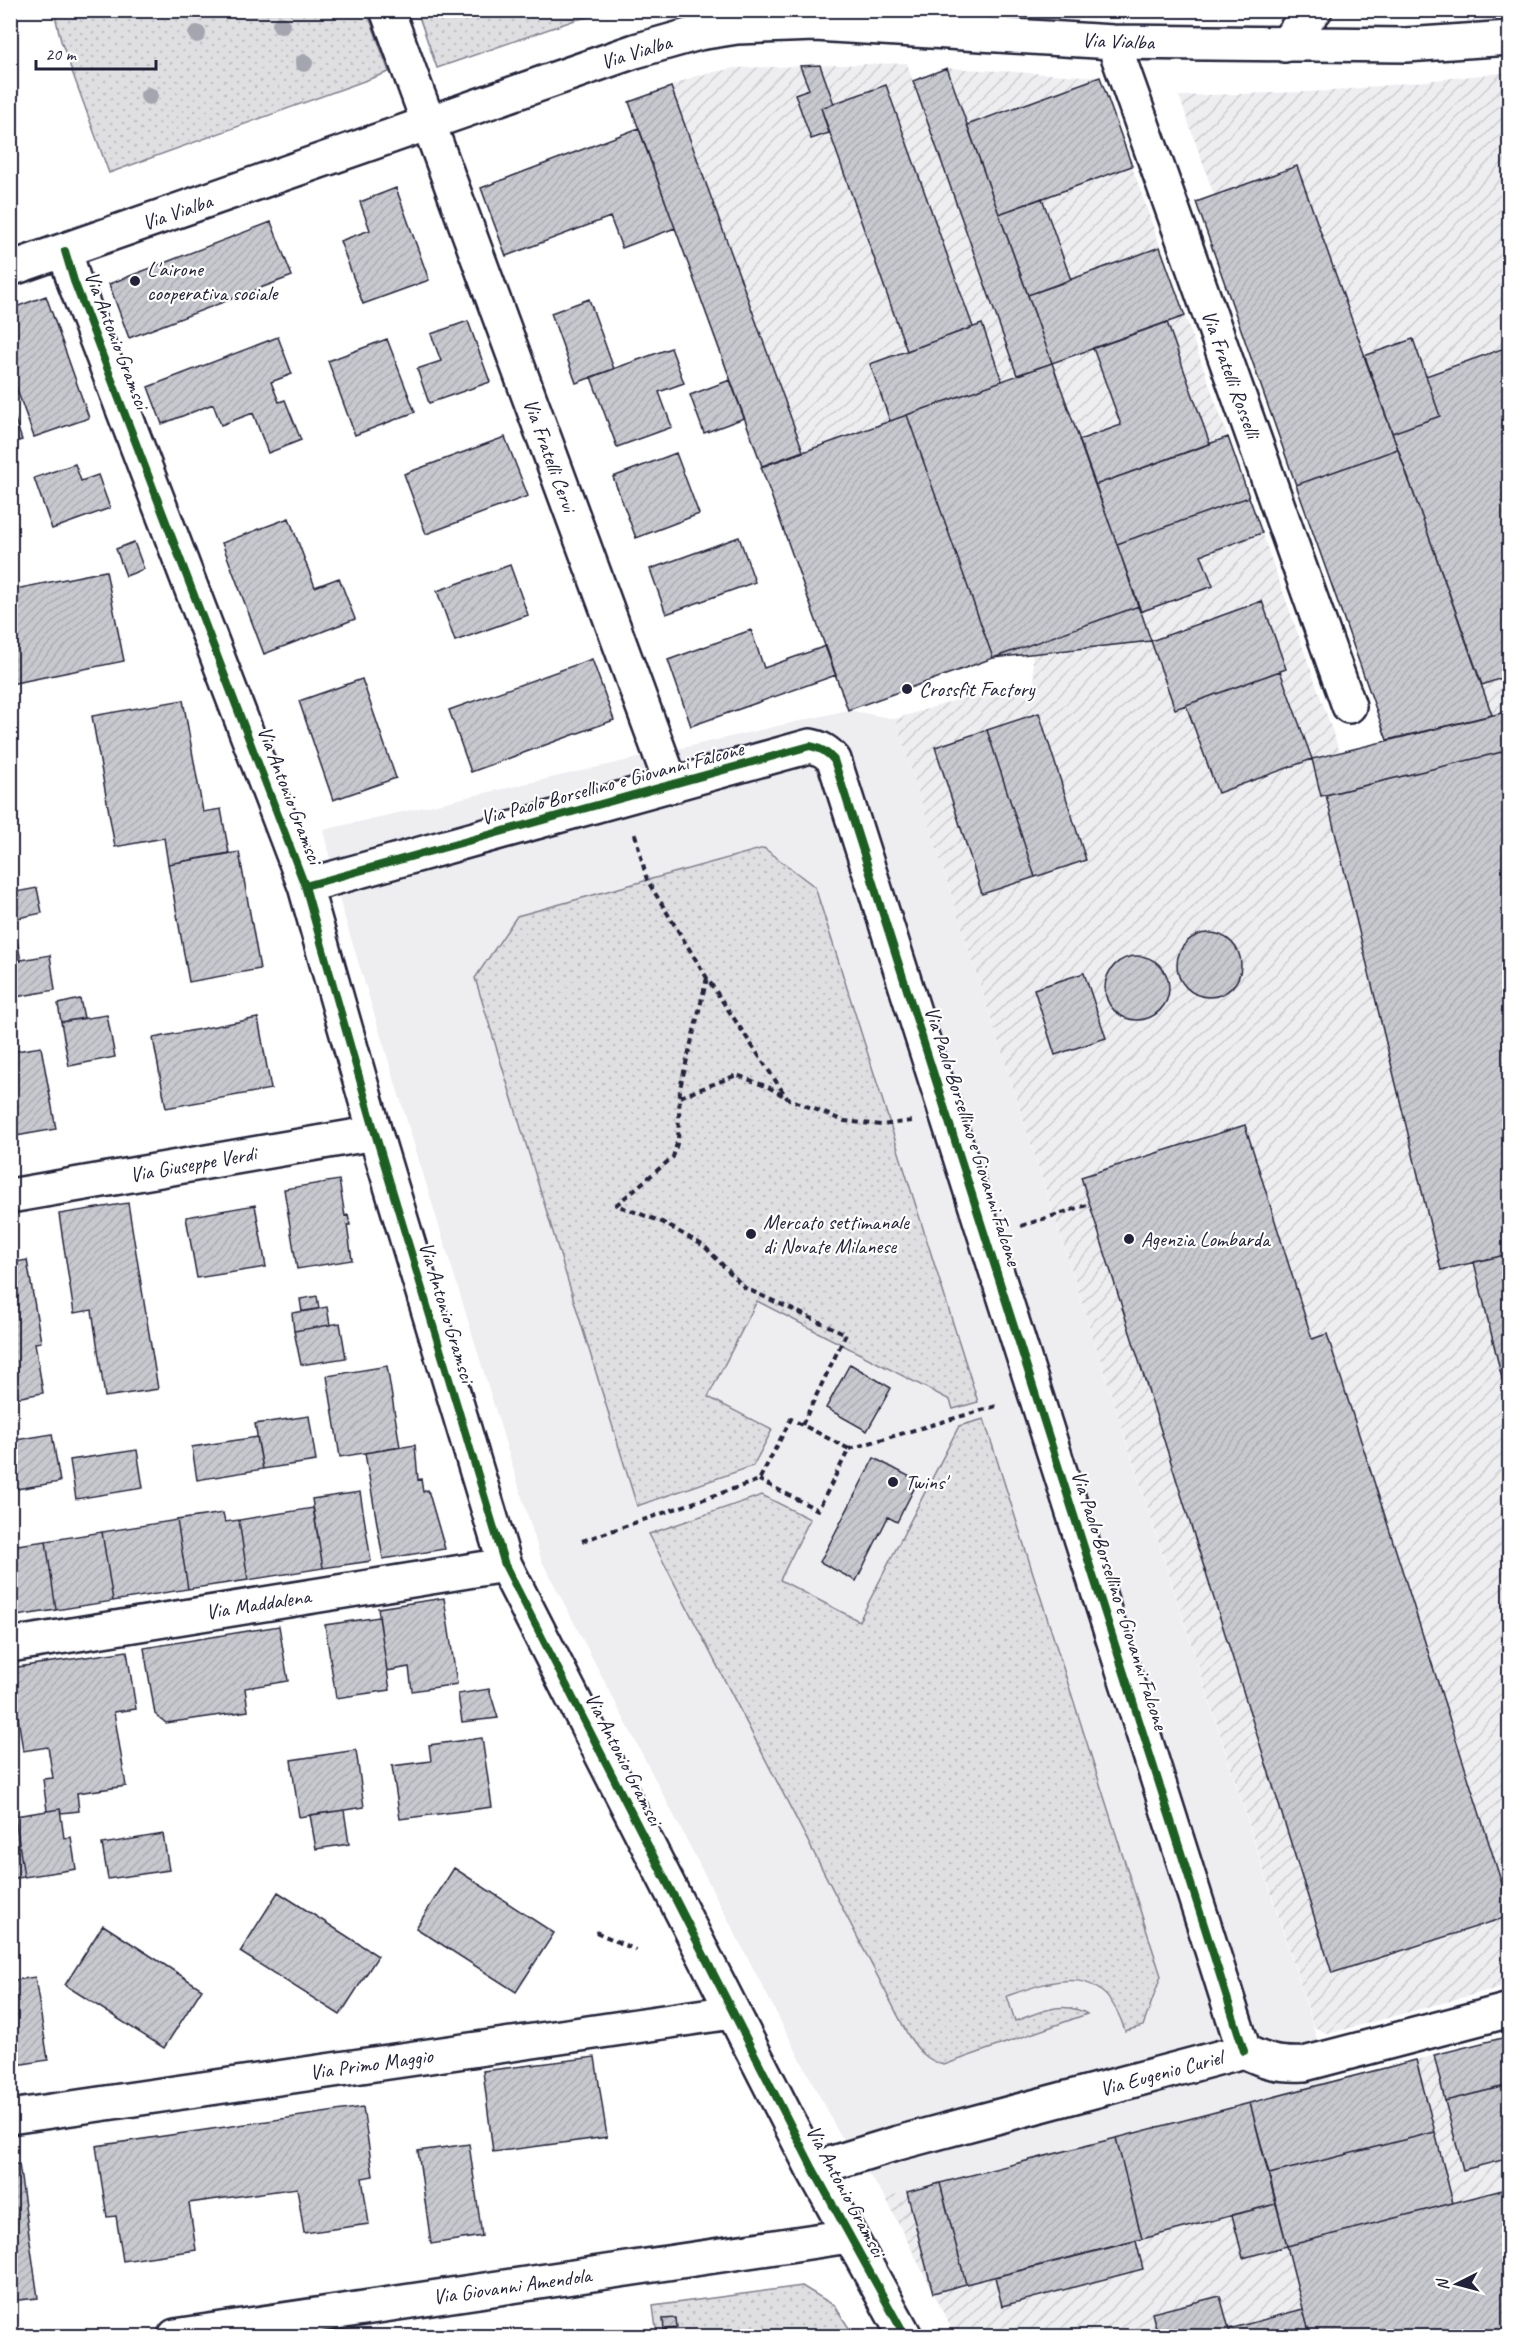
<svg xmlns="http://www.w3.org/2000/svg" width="1520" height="2347" font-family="Caveat,sans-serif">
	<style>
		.built { fill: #eeeef1 }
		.industrial { fill: url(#industrial-furrows) }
		.green { fill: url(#green-dots); stroke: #80808e; stroke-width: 1.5 }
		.building { fill: url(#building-hatch); stroke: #22223b; stroke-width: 1.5 }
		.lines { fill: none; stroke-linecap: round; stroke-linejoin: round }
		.minor-casing { stroke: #22223b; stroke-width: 38 }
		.path { stroke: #22223b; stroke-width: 4; stroke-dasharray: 6 4.5; stroke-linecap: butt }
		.minor { stroke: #fff; stroke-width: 33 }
		.cycleway-casing { stroke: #fff; stroke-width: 11 }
		.cycleway { stroke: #1b5e20; stroke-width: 8 }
		.tree { fill: #a5a5af }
		.poi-dot { fill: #22223b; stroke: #fff; stroke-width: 2 }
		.labels { text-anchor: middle; stroke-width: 4.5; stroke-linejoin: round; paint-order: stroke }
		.street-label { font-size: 21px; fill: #22223b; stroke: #fff }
		.poi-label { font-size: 21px; fill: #22223b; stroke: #fff; text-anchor: start }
	</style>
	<defs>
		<pattern id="industrial-furrows" width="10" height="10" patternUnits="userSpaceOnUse" patternTransform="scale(1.5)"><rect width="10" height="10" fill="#eeeef1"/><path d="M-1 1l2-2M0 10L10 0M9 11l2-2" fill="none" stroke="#ccccd0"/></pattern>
		<pattern id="green-dots" width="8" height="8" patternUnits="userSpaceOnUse" patternTransform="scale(1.5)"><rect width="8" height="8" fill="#dfdfe2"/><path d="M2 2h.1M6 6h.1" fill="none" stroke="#bfbfc3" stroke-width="1.8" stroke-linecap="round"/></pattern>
		<pattern id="building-hatch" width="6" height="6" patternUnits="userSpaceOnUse" patternTransform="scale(1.5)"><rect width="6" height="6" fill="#c8c8cf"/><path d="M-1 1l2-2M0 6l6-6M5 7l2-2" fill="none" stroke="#acacb3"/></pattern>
	</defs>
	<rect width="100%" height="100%" fill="#fff"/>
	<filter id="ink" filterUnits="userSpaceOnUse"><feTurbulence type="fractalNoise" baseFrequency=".0167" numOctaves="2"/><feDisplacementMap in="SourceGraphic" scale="12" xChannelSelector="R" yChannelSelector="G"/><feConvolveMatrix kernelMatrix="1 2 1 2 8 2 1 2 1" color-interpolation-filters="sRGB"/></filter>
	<g filter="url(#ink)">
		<path class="built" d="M 848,710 L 895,719 L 1331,2082 L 885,2197 L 837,2130 L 541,1559 L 342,909 L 323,830 Z"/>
		<path class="industrial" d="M 907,63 L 913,81 L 947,68 L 1100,77 L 1340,752 L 1387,740 L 1196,202 L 1214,195 L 1179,96 L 1333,91 L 1509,72 L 1509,1985 L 1328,2034 L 1314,2027 L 895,719 L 966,697 L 1035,689 L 1032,654 L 993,658 L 848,710 L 629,102 L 696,76 L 734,68 Z
			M 1509,2036 L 1509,2336 L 955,2336 L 885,2197 Z"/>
		<path class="green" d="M 54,11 L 367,11 L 389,72 L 109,173 L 61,41 Z
			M 417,11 L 417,10 L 614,11 L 575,20 L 437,68 Z
			M 764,848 L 815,887 L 978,1402 L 953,1409 L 950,1400 L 757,1301 L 708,1397 L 772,1430 L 753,1466 L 637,1506 L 475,978 L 517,916 Z
			M 984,1419 L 1161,1976 L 1143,2026 L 1125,2031 C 1104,1963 1060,1977 1007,1996 L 1015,2021 C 1039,2013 1063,1999 1087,2014 L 944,2065 C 926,2060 918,2050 908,2035 L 649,1534 L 762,1495 L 810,1519 L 780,1580 L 859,1621 L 959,1426 Z
			M 802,2286 L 835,2306 L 854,2336 L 657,2336 L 653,2306 Z"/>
		<path class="building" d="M 820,65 L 834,104 L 821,108 L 829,133 L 811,139 L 795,94 L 809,89 L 800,66 Z
			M 947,68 L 1052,363 L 1017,375 L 913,81 Z
			M 1100,77 L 1132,166 L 999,214 L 967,125 Z
			M 886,85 L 973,327 L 907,351 L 821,108 Z
			M 671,87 L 803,451 L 762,466 L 629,102 Z
			M 639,128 L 675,228 L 622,248 L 610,217 L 506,256 L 481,188 Z
			M 1297,166 L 1398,449 L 1296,485 L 1196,202 Z
			M 396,188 L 429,280 L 363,304 L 340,241 L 370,230 L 360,202 Z
			M 1042,198 L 1071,280 L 1028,295 L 999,214 Z
			M 271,222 L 292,276 L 129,338 L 109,284 Z
			M 1160,247 L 1185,316 L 1052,363 L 1028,295 Z
			M 46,296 L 89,418 L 34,437 L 10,370 L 10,309 Z
			M 589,299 L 614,369 L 576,383 L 551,313 Z
			M 468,321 L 490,382 L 429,403 L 417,369 L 441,361 L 431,334 Z
			M 1167,322 L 1210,444 L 1095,485 L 1079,440 L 1121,425 L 1093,348 Z
			M 982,324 L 1002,381 L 890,421 L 870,364 Z
			M 278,337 L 292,374 L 271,382 L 279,402 L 285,400 L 301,440 L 268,453 L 253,413 L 221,425 L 213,404 L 162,424 L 148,387 Z
			M 387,339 L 415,412 L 355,435 L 328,361 Z
			M 1413,339 L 1440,416 L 1392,433 L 1364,356 Z
			M 1510,346 L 1510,675 L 1482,685 L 1392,433 L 1440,416 L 1426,376 Z
			M 671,348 L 684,383 L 659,392 L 672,427 L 617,447 L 591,377 Z
			M 1052,363 L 1139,606 L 993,658 L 907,415 Z
			M 730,380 L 744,418 L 704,433 L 690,395 Z
			M 10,404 L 22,440 L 10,444 Z
			M 907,415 L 993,658 L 848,710 L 761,467 Z
			M 505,437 L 528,496 L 426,534 L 404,474 Z
			M 1228,437 L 1249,497 L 1117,544 L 1095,485 Z
			M 1398,449 L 1492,715 L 1387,740 L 1296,485 Z
			M 676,453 L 699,514 L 636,538 L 613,477 Z
			M 75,464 L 81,481 L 98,475 L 110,508 L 52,529 L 34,478 Z
			M 1249,497 L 1262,533 L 1201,555 L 1213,586 L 1140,612 L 1117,544 Z
			M 289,518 L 315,587 L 339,578 L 355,619 L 264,654 L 222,543 Z
			M 739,537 L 755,582 L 666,614 L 650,569 Z
			M 134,542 L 144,569 L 126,576 L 116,549 Z
			M 510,565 L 528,615 L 455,641 L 437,591 Z
			M 106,571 L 124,661 L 10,684 L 10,590 Z
			M 1262,601 L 1286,669 L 1175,709 L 1151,641 Z
			M 1139,606 L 1151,641 L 993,658 Z
			M 751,630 L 764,668 L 826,646 L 836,675 L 691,726 L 668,660 Z
			M 592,659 L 614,720 L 471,772 L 449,710 Z
			M 1280,671 L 1312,759 L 1218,793 L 1186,705 Z
			M 362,679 L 396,778 L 333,800 L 299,701 Z
			M 183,700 L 203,812 L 221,809 L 229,853 L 168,864 L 164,838 L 115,847 L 92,716 Z
			M 1510,711 L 1510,750 L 1321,796 L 1312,759 Z
			M 1039,713 L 1086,860 L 1035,877 L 987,730 Z
			M 987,730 L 1035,877 L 982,894 L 935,747 Z
			M 1510,750 L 1510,1254 L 1441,1270 L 1326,795 Z
			M 239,852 L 260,969 L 189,982 L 168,864 Z
			M 37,888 L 42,913 L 13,919 L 21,961 L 10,962 L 10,893 Z
			M1177 965a32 32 0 1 1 64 0a32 32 0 1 1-64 0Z
			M 50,955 L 55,990 L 10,998 L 10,962 Z
			M1105 988a32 32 0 1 1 64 0a32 32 0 1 1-64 0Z
			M 1084,973 L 1106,1038 L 1055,1055 L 1034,989 Z
			M 80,999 L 84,1018 L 61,1022 L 58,1004 Z
			M 107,1015 L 115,1057 L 69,1066 L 61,1022 Z
			M 258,1018 L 271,1089 L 166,1108 L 153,1038 Z
			M 41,1047 L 56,1129 L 10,1137 L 10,1052 Z
			M 1245,1125 L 1312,1339 L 1327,1334 L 1510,1909 L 1510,1916 L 1332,1973 L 1081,1177 Z
			M 339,1180 L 345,1216 L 348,1215 L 350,1225 L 347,1225 L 352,1260 L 297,1269 L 284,1189 Z
			M 128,1203 L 158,1389 L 105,1397 L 92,1310 L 74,1313 L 59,1214 Z
			M 255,1205 L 266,1267 L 197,1278 L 186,1217 Z
			M 1510,1254 L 1510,1390 L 1505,1391 L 1474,1262 Z
			M 27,1260 L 41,1342 L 35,1343 L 43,1393 L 10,1399 L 10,1263 Z
			M 317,1296 L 319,1309 L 302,1312 L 300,1299 Z
			M 327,1307 L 330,1325 L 294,1331 L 292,1313 Z
			M 340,1323 L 346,1358 L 301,1365 L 294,1331 Z
			M 850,1364 L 891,1388 L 867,1431 L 826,1408 Z
			M 387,1366 L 400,1447 L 340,1457 L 327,1376 Z
			M 309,1416 L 316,1461 L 263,1469 L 255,1424 Z
			M 52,1434 L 60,1482 L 10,1490 L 10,1441 Z
			M 257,1437 L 263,1469 L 197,1480 L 192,1447 Z
			M 415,1445 L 418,1480 L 421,1479 L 423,1492 L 428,1490 L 445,1549 L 383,1559 L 365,1453 Z
			M 137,1450 L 143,1488 L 76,1499 L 70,1460 Z
			M 874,1458 L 918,1481 L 897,1522 L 888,1517 L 856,1581 L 820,1562 Z
			M 360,1492 L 371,1561 L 323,1568 L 312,1499 Z
			M 313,1508 L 323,1568 L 248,1580 L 239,1520 Z
			M 223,1513 L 225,1522 L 239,1520 L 248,1580 L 188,1589 L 177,1520 Z
			M 177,1520 L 188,1589 L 113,1601 L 102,1532 Z
			M 102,1532 L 113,1601 L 56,1610 L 46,1541 Z
			M 46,1541 L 56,1610 L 10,1617 L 10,1546 Z
			M 444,1598 L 457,1684 L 412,1691 L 409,1667 L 387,1671 L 378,1608 Z
			M 379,1617 L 390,1690 L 336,1698 L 325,1625 Z
			M 279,1626 L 288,1681 L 245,1688 L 248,1711 L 166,1723 L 155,1714 L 144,1648 Z
			M 127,1651 L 136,1709 L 114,1712 L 126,1786 L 77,1793 L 79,1811 L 61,1813 L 60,1809 L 47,1811 L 43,1779 L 53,1778 L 48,1747 L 23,1751 L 11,1668 Z
			M 489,1689 L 498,1718 L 462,1722 L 458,1694 Z
			M 482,1738 L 492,1807 L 400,1819 L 392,1766 L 431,1761 L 429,1745 Z
			M 356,1750 L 364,1807 L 299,1817 L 291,1760 Z
			M 60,1809 L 64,1838 L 71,1837 L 76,1869 L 24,1877 L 15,1816 Z
			M 344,1810 L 349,1844 L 316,1849 L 310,1815 Z
			M 15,1816 L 24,1877 L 10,1879 L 10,1817 Z
			M 163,1834 L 169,1870 L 108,1879 L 102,1844 Z
			M 454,1868 L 554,1933 L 516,1992 L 416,1928 Z
			M 278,1892 L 378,1956 L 340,2015 L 240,1952 Z
			M 103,1925 L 202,1989 L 164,2048 L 65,1985 Z
			M 35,1977 L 48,2060 L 10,2066 L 10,1981 Z
			M 1510,2036 L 1510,2085 L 1445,2101 L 1434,2055 Z
			M 595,2057 L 607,2137 L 493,2152 L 483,2071 Z
			M 1416,2060 L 1435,2132 L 1269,2174 L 1250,2103 Z
			M 1509,2085 L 1510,2158 L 1463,2170 L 1445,2101 Z
			M 1250,2103 L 1276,2204 L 1142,2239 L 1116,2138 Z
			M 363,2107 L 373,2176 L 362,2178 L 369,2224 L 304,2233 L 297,2188 L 189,2203 L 196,2250 L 123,2261 L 116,2216 L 107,2217 L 96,2146 Z
			M 1435,2132 L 1453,2203 L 1287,2246 L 1269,2174 Z
			M 1116,2138 L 1142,2239 L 966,2284 L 940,2183 Z
			M 469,2144 L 482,2236 L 431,2244 L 418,2151 Z
			M 19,2164 L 38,2298 L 10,2301 L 10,2165 Z
			M 940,2183 L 966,2284 L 933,2293 L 907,2192 Z
			M 1510,2188 L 1510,2336 L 1310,2336 L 1287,2246 Z
			M 1276,2204 L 1287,2246 L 1243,2258 L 1232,2215 Z
			M 1136,2241 L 1143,2269 L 1002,2306 L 995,2277 Z
			M 1220,2296 L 1231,2336 L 1158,2336 L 1152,2313 Z
			M 1303,2309 L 1310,2336 L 1231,2336 L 1229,2329 Z
			M 676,2318 L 677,2328 L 664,2330 L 663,2319 Z"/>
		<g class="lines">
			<defs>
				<path id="minor" d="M 387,10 L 672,786
					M 1113,42 L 1349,706
					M 1285,45 L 1297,29 L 1315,10
					M 65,251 L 74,281 L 305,886 L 375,1133 L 505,1565 L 813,2169 L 905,2336
					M 10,269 L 635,51 L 699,33 L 737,27 L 815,24 L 1113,42 L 1406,45 L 1510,38
					M 305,886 L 810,746 C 821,748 827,752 834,760 L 1244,2051
					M 10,1196 L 375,1133
					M 10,1645 L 505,1565
					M 10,2117 L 732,2012
					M 813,2169 L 898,2143 L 1244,2051 C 1266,2062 1278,2065 1304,2064 L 1510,2010
					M 175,2336 L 849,2236"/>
			</defs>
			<use href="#minor" class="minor-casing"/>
			<path class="path" d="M 635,834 L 647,880 L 707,978 L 787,1098 L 844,1121 L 881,1125 L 912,1121
				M 707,978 L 680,1088 L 678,1140 L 673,1157 L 616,1205 L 662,1222 L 704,1246 L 745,1288 L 846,1334 L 802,1425
				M 680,1097 L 737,1075 L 768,1087 L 784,1096
				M 1021,1226 L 1090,1204
				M 849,1449 L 1000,1405
				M 582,1541 L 759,1480 L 791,1419 L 849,1449 L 818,1510 L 759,1480
				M 596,1932 L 636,1950"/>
			<use href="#minor" class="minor"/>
			<defs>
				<path id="cycleway" d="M 65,251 L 74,281 L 305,886 L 375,1133 L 505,1565 L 813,2169 L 905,2336
					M 305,886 L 810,746 C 821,748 827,752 834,760 L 1244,2051"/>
			</defs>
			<use href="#cycleway" class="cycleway-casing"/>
			<use href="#cycleway" class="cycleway"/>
		</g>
		<g class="tree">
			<circle cx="281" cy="25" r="9"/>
			<circle cx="197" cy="34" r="9"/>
			<circle cx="304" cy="63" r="9"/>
			<circle cx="149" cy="96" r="9"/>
		</g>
	</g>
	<g class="poi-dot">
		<circle cx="135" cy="281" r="6"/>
		<circle cx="907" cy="689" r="6"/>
		<circle cx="751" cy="1234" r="6"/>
		<circle cx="1129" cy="1239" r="6"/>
		<circle cx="893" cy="1482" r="6"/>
	</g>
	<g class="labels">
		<g class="street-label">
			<text transform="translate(1118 41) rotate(2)" y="7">Via Vialba</text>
			<text transform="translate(636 52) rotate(-17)" y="7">Via Vialba</text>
			<text transform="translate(177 212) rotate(-19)" y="7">Via Vialba</text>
			<text transform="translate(117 340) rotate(69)" y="7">Via Antonio Gramsci</text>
			<text transform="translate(1231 374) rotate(70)" y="7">Via Fratelli Rosselli</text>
			<text transform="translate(550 455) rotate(70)" y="7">Via Fratelli Cervi</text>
			<text transform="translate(612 783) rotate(-15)" y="7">Via Paolo Borsellino e Giovanni Falcone</text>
			<text transform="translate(290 795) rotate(69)" y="7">Via Antonio Gramsci</text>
			<text transform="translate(973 1136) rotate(72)" y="7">Via Paolo Borsellino e Giovanni Falcone</text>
			<text transform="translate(193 1164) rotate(-10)" y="7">Via Giuseppe Verdi</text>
			<text transform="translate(447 1312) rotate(73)" y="7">Via Antonio Gramsci</text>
			<text transform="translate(1120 1600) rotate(72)" y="7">Via Paolo Borsellino e Giovanni Falcone</text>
			<text transform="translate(258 1604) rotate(-9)" y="7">Via Maddalena</text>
			<text transform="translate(624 1759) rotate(63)" y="7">Via Antonio Gramsci</text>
			<text transform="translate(371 2064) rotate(-8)" y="7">Via Primo Maggio</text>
			<text transform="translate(1161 2073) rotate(-15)" y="7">Via Eugenio Curiel</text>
			<text transform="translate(846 2191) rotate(62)" y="7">Via Antonio Gramsci</text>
			<text transform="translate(512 2286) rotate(-8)" y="7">Via Giovanni Amendola</text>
		</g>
		<g class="poi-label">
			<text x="147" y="276">L'airone<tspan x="147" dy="24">cooperativa sociale</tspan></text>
			<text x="919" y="696">Crossfit Factory</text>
			<text x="763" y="1229">Mercato settimanale<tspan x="763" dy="24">di Novate Milanese</tspan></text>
			<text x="1141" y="1246">Agenzia Lombarda</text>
			<text x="905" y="1489">Twins'</text>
		</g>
	</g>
	<rect width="1520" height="2347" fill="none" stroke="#fff" stroke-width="36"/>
	<rect x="18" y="18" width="1484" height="2311" fill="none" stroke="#22223b" stroke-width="2" filter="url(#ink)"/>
	<g transform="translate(1457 2284) rotate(264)" stroke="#ffffff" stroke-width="4.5" paint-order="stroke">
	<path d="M0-4.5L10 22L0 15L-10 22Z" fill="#22223b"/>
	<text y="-9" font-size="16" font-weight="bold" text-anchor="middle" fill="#22223b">N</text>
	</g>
	<path d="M36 60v9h120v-9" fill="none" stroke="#22223b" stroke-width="3"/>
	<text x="45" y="60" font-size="18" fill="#22223b" stroke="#ffffff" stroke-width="4.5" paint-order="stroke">20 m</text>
</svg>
